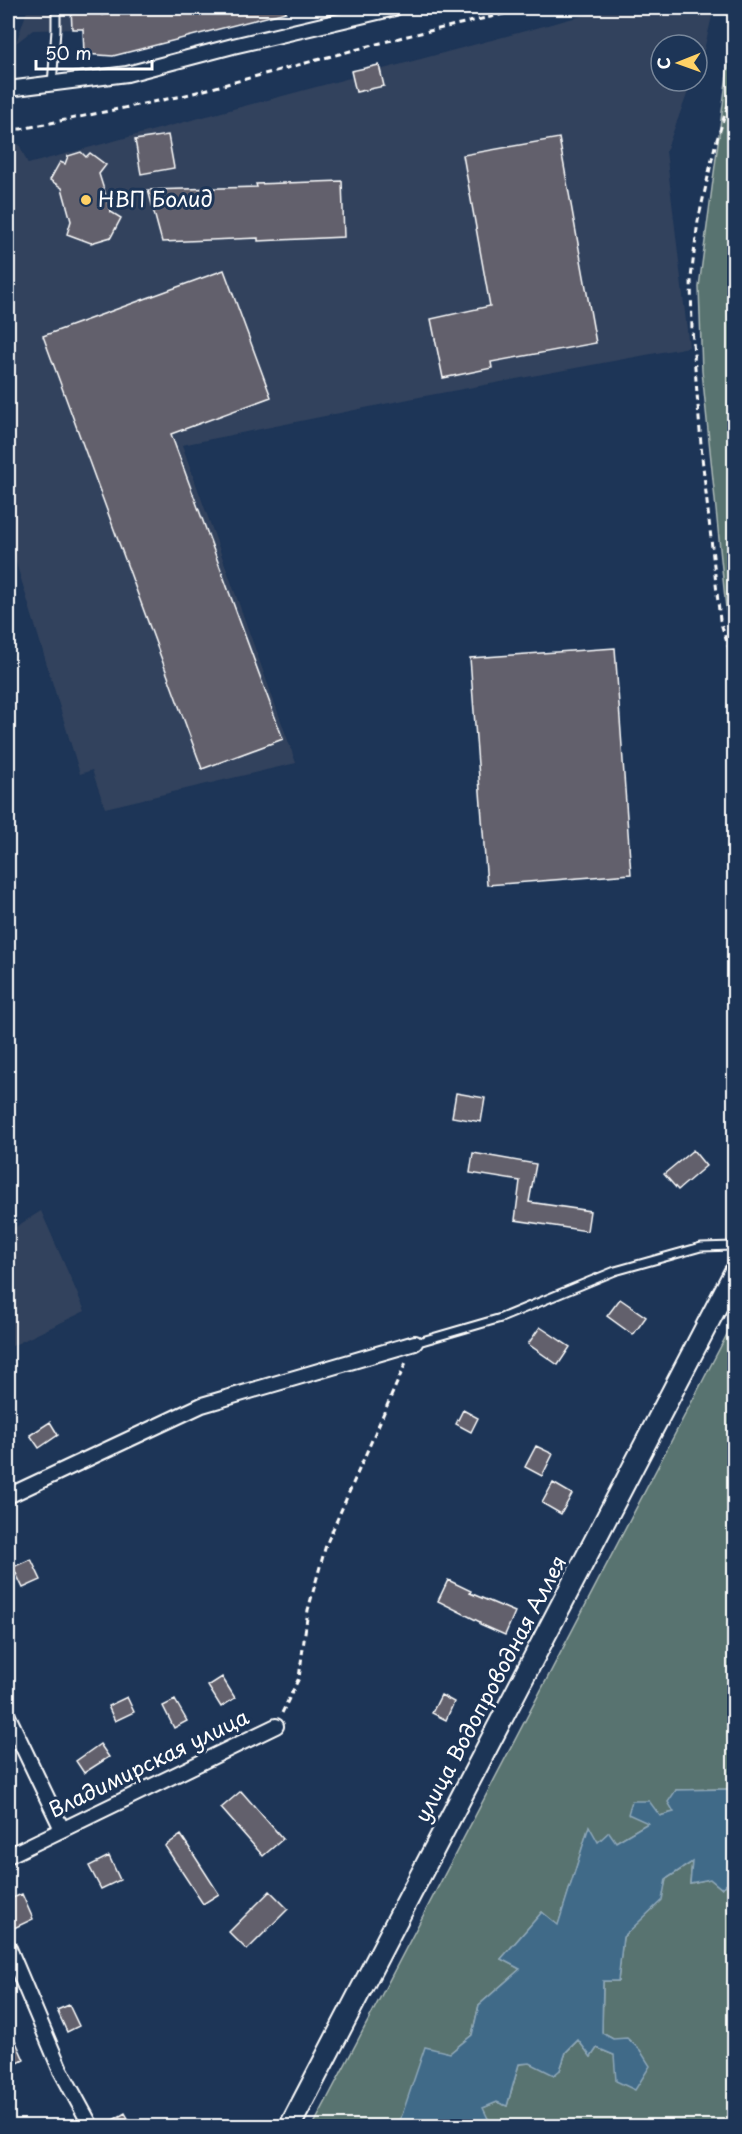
<svg xmlns="http://www.w3.org/2000/svg" width="742" height="2134" font-family="'Playpen Sans',sans-serif">
	<style>
		.built { fill: #32425d }
		.green { fill: #59736f; stroke: #acb9b7; stroke-width: 1.5 }
		.water { fill: #406a88; stroke: #8ca6b8; stroke-width: 1.5 }
		.building { fill: #62606c; stroke: #fff; stroke-width: 1.5 }
		.lines { fill: none; stroke-linecap: round; stroke-linejoin: round }
		.lane-casing { stroke: #fff; stroke-width: 11 }
		.street-casing { stroke: #fff; stroke-width: 18 }
		.secondary-casing { stroke: #fff; stroke-width: 24 }
		.path { stroke: #fff; stroke-width: 3; stroke-dasharray: 6 4.5; stroke-linecap: butt }
		.lane { stroke: #1d3557; stroke-width: 7 }
		.street { stroke: #1d3557; stroke-width: 14 }
		.secondary { stroke: #1d3557; stroke-width: 20 }
		.poi-dot { fill: #ffd166; stroke: #1d3557; stroke-width: 2 }
		.labels { text-anchor: middle; stroke-width: 6; stroke-linejoin: round; paint-order: stroke }
		.poi-label { font-size: 21px; fill: #fff; stroke: #1d3557; text-anchor: start }
		.street-label { font-size: 21px; fill: #fff; stroke: #1d3557 }
	</style>
	<rect width="100%" height="100%" fill="#1d3557"/>
	<filter id="ink" filterUnits="userSpaceOnUse"><feTurbulence type="fractalNoise" baseFrequency=".0167" numOctaves="2"/><feDisplacementMap in="SourceGraphic" scale="12" xChannelSelector="R" yChannelSelector="G"/><feConvolveMatrix kernelMatrix="1 2 1 2 8 2 1 2 1" color-interpolation-filters="sRGB"/></filter>
	<g filter="url(#ink)">
		<path class="built" d="M 28,8 L 304,8 L 113,56 L 84,54 L 82,29 L 33,30 L 16,43 Z
			M 611,8 L 714,8 L 704,50 L 697,68 L 697,45 L 661,45 L 661,81 L 692,81 L 666,151 L 689,347 L 414,398 L 182,445 L 296,763 L 105,808 L 92,770 L 80,774 L 8,536 L 8,150 L 19,144 L 28,164 Z
			M 41,1211 L 85,1311 L 8,1348 L 8,1232 Z"/>
		<path class="green" d="M 734,21 L 734,642 L 727,618 L 702,371 L 699,287 Z
			M 734,1321 L 734,1785 L 731,1789 L 676,1790 L 674,1812 L 660,1816 L 616,1842 L 598,1843 L 589,1827 L 558,1926 L 542,1912 L 501,1959 L 520,1969 L 479,2005 L 472,2035 L 450,2053 L 402,2115 L 396,2126 L 313,2126 Z
			M 692,1862 L 690,1883 L 710,1879 L 721,1888 L 734,1880 L 734,2126 L 490,2126 L 491,2124 L 482,2108 L 497,2102 L 507,2106 L 519,2064 L 530,2063 L 560,2070 L 566,2052 L 578,2040 L 591,2057 L 597,2048 L 614,2055 L 613,2039 L 602,2033 L 603,1981 L 618,1981 L 623,1937 L 661,1900 L 666,1879 Z"/>
		<path class="water" d="M 734,1785 L 734,1880 L 721,1888 L 710,1879 L 690,1883 L 692,1862 L 666,1879 L 662,1900 L 623,1937 L 618,1981 L 603,1981 L 602,2033 L 613,2039 L 627,2038 L 640,2050 L 650,2066 L 635,2090 L 616,2081 L 614,2055 L 597,2048 L 591,2057 L 578,2040 L 566,2052 L 560,2070 L 554,2075 L 530,2063 L 519,2064 L 507,2106 L 497,2102 L 483,2108 L 491,2125 L 490,2126 L 396,2126 L 402,2115 L 425,2047 L 450,2053 L 472,2035 L 479,2005 L 520,1969 L 501,1959 L 542,1912 L 558,1925 L 589,1826 L 598,1842 L 609,1832 L 616,1842 L 648,1823 L 628,1814 L 632,1801 L 649,1801 L 660,1816 L 674,1812 L 668,1802 L 676,1790 L 731,1789 Z"/>
		<path class="building" d="M 71,8 L 102,8 L 102,15 L 132,8 L 286,8 L 286,12 L 113,56 L 84,54 L 83,29 L 72,29 Z
			M 379,65 L 384,86 L 356,92 L 351,71 Z
			M 168,135 L 174,168 L 141,174 L 135,140 Z
			M 559,138 L 596,343 L 491,362 L 492,368 L 443,378 L 431,319 L 490,306 L 463,155 Z
			M 81,152 L 86,157 L 90,153 L 106,165 L 99,174 L 111,212 L 121,218 L 111,237 L 91,243 L 67,234 L 71,221 L 62,188 L 50,180 L 60,162 L 65,164 L 68,156 Z
			M 342,181 L 344,237 L 258,241 L 258,238 L 162,242 L 148,190 L 257,187 L 256,184 Z
			M 224,270 L 271,397 L 171,434 L 283,739 L 202,769 L 43,336 Z
			M 615,648 L 631,874 L 487,885 L 470,658 Z
			M 456,1093 L 485,1098 L 481,1122 L 452,1117 Z
			M 693,1150 L 706,1166 L 678,1190 L 664,1174 Z
			M 473,1153 L 536,1164 L 529,1202 L 590,1211 L 587,1231 L 515,1220 L 520,1181 L 470,1173 Z
			M 620,1299 L 646,1317 L 633,1335 L 607,1316 Z
			M 540,1327 L 570,1347 L 558,1365 L 528,1344 Z
			M 463,1410 L 478,1418 L 471,1432 L 456,1424 Z
			M 50,1422 L 58,1435 L 39,1448 L 30,1435 Z
			M 536,1446 L 553,1454 L 542,1476 L 525,1467 Z
			M 553,1483 L 572,1494 L 561,1514 L 542,1503 Z
			M 31,1559 L 41,1580 L 23,1588 L 13,1567 Z
			M 448,1580 L 471,1591 L 470,1593 L 515,1612 L 505,1635 L 480,1624 L 480,1622 L 438,1601 Z
			M 222,1677 L 235,1698 L 221,1707 L 208,1686 Z
			M 441,1695 L 454,1702 L 446,1720 L 432,1713 Z
			M 127,1697 L 134,1712 L 115,1721 L 108,1706 Z
			M 175,1700 L 187,1721 L 174,1728 L 163,1706 Z
			M 100,1744 L 109,1757 L 84,1773 L 76,1761 Z
			M 241,1791 L 283,1839 L 263,1856 L 221,1808 Z
			M 181,1835 L 219,1894 L 203,1904 L 165,1846 Z
			M 109,1856 L 120,1880 L 101,1889 L 89,1866 Z
			M 270,1891 L 288,1909 L 247,1950 L 229,1932 Z
			M 22,1894 L 33,1919 L 14,1928 L 8,1914 L 8,1900 Z
			M 69,2005 L 79,2026 L 67,2032 L 57,2010 Z
			M 8,2024 L 24,2060 L 14,2065 L 8,2052 Z
			M 125,2113 L 133,2127 L 101,2127 Z"/>
		<g class="lines">
			<defs>
				<path id="lane" d="M 52,85 L 56,30 L 56,8
					M 415,1343 L 501,1318 L 615,1271 L 701,1247 L 734,1246"/>
				<path id="street" d="M 8,89 L 127,74 L 233,46 L 395,8
					M 8,1496 L 202,1405 L 415,1343
					M 8,1716 L 62,1829
					M 8,1856 L 276,1726
					M 8,1946 L 60,2069 L 91,2126"/>
				<path id="secondary" d="M 290,2126 L 734,1273"/>
			</defs>
			<use href="#lane" class="lane-casing"/>
			<use href="#street" class="street-casing"/>
			<use href="#secondary" class="secondary-casing"/>
			<path class="path" d="M 734,86 L 715,146 L 698,221 L 691,278 L 692,329 L 702,457 L 720,620 L 734,665
				M 8,129 L 21,129 L 182,96 L 403,37 L 530,8
				M 282,1713 L 299,1678 L 308,1610 L 326,1545 L 407,1360"/>
			<use href="#lane" class="lane"/>
			<use href="#street" class="street"/>
			<use href="#secondary" class="secondary"/>
		</g>
	</g>
	<circle class="poi-dot" cx="86" cy="200" r="6"/>
	<g class="labels">
		<g class="poi-label">
			<text x="98" y="207">НВП Болид</text>
		</g>
		<g class="street-label">
			<text transform="translate(491 1689) rotate(-62)" y="7">улица Водопроводная Аллея</text>
			<text transform="translate(149 1764) rotate(-26)" y="7">Владимирская улица</text>
		</g>
	</g>
	<rect width="742" height="2134" fill="none" stroke="#1d3557" stroke-width="30"/>
	<rect x="15" y="15" width="712" height="2104" fill="none" stroke="#fff" stroke-width="2" filter="url(#ink)"/>
	<g transform="translate(679 63) rotate(269)"><circle r="28" fill="#1d3557" stroke="#77869a" stroke-width="1.5"/>
	<path d="M0-4.5L10 22L0 15L-10 22Z" fill="#ffd166"/>
	<text y="-9" font-size="16" font-weight="bold" text-anchor="middle" fill="#ffffff">С</text>
	</g>
	<path d="M36 60v9h116v-9" fill="none" stroke="#ffffff" stroke-width="3"/>
	<text x="45" y="60" font-size="18" fill="#ffffff" stroke="#1d3557" stroke-width="4.5" paint-order="stroke">50 m</text>
</svg>
